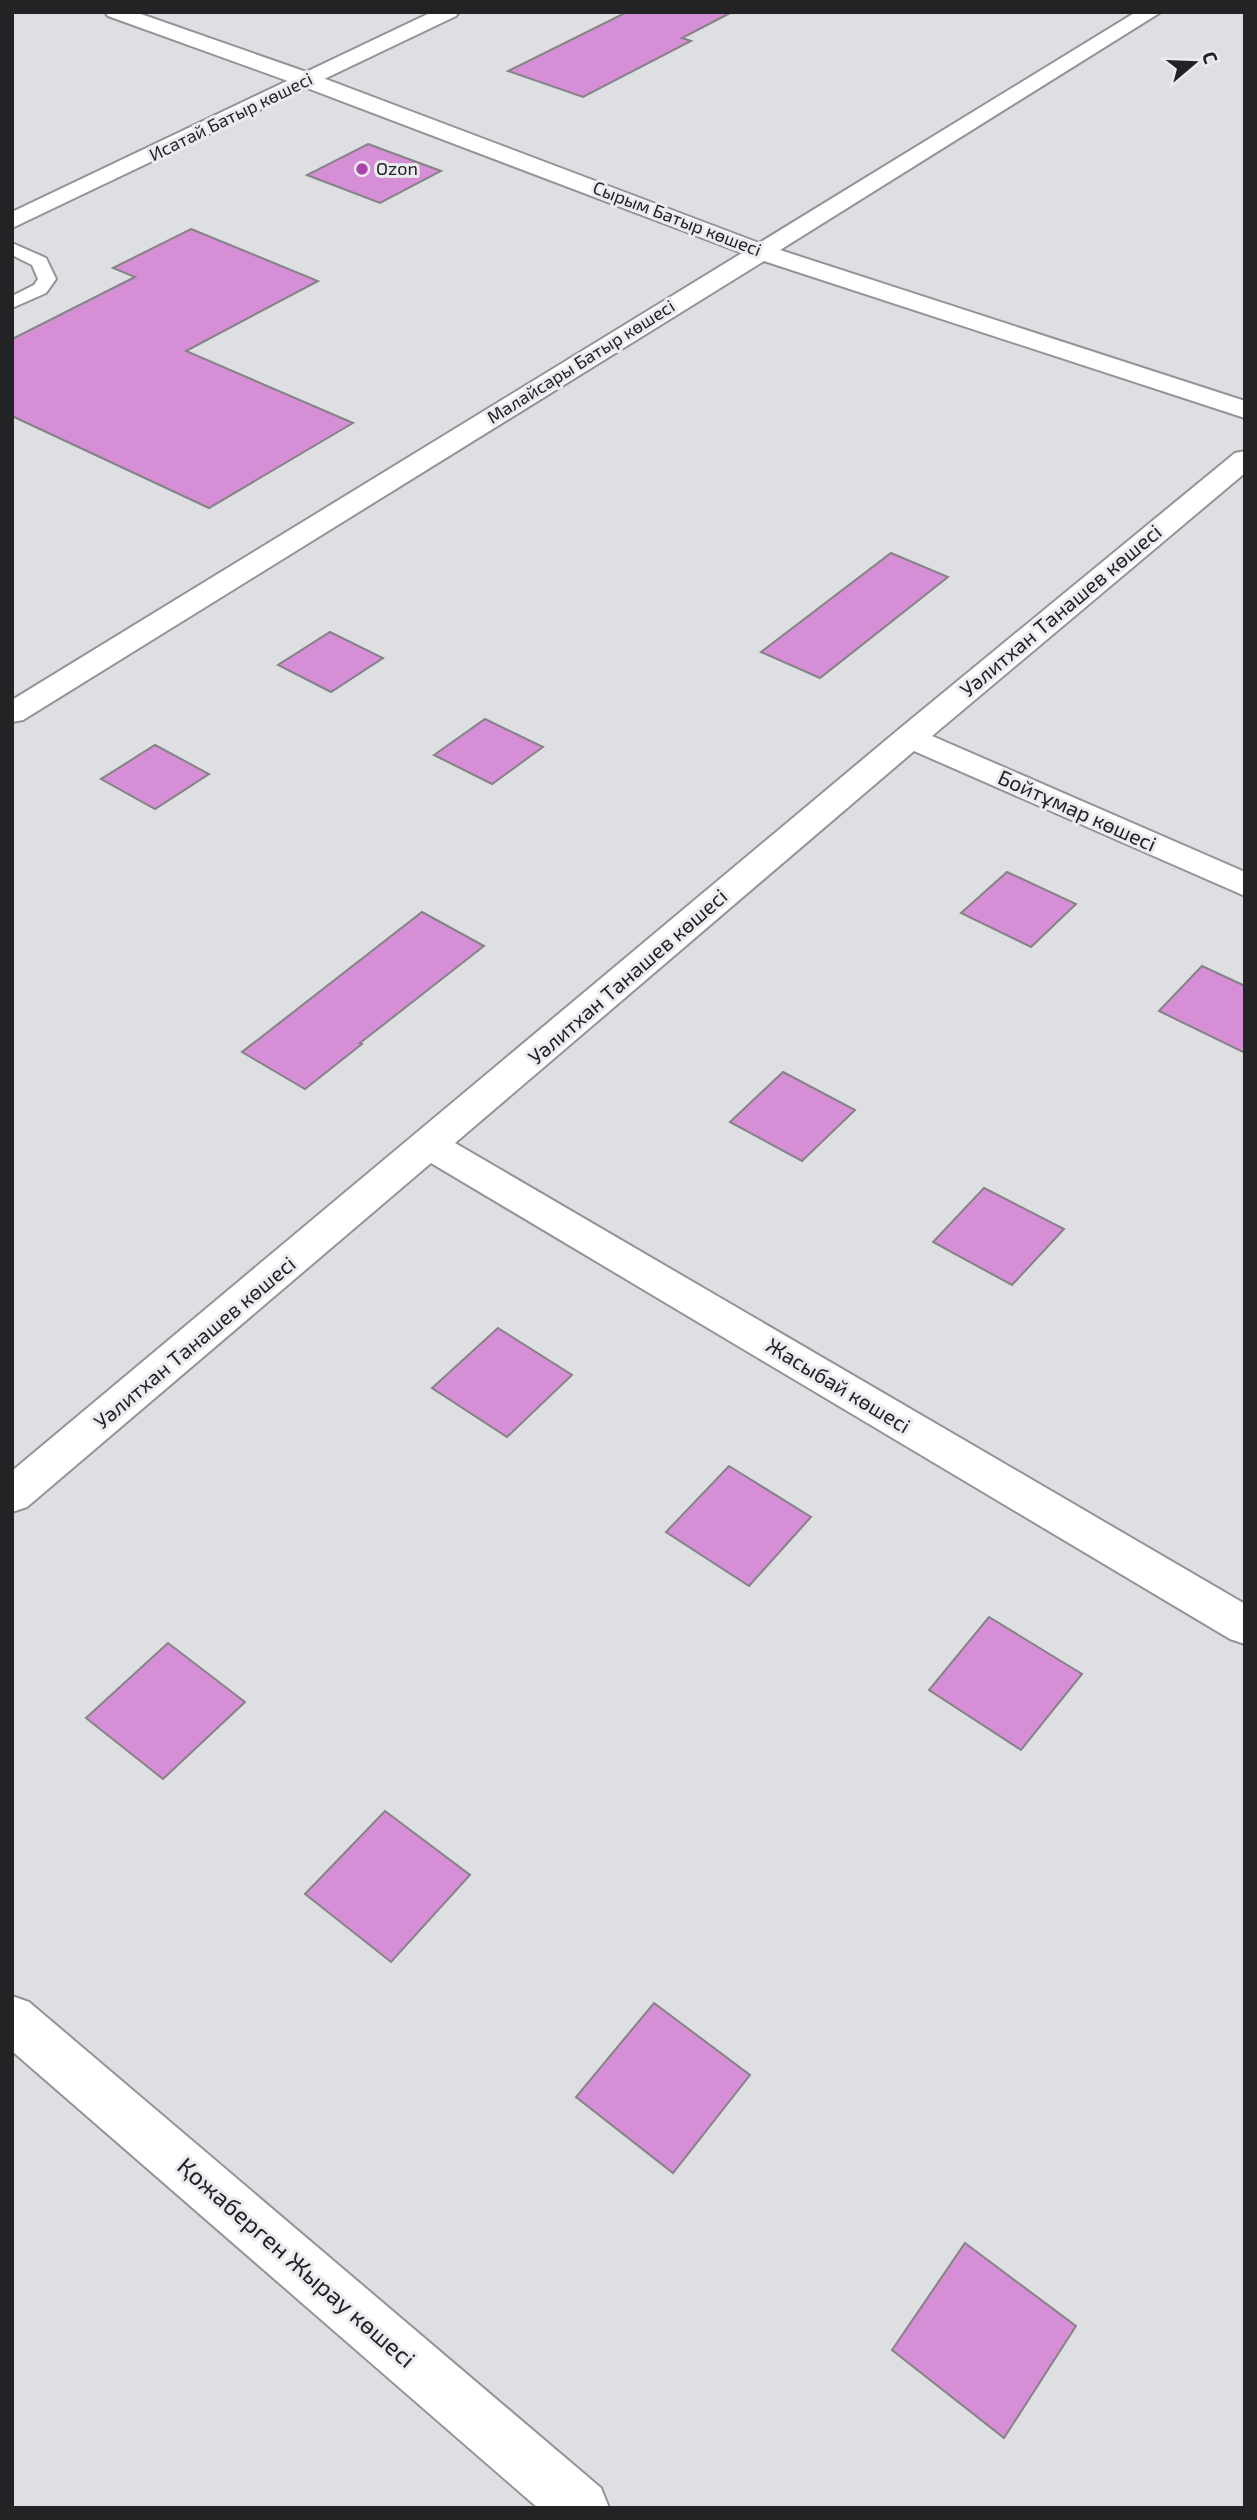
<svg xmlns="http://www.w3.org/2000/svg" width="1257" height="2520" font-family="'Exo 2',sans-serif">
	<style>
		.building { fill: #d68ed7; stroke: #868386; stroke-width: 2 }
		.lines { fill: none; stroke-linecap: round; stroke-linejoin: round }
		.service-casing { stroke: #929497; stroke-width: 4 }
		.minor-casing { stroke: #929497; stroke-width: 4 }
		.tertiary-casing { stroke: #929497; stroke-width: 4 }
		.service { fill: #fff; fill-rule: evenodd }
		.minor { fill: #fff; fill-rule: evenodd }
		.tertiary { fill: #fff; fill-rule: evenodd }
		.poi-dot { fill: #ab44a8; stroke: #eaecef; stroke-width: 2.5 }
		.labels { text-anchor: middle; stroke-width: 6; stroke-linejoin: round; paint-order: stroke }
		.far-street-label { font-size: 18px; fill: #222324; stroke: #eaecef }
		.far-poi-label { font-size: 18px; fill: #222324; stroke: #eaecef; text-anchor: start }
		.street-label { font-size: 21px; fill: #222324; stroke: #eaecef }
		.near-street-label { font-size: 24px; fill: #222324; stroke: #eaecef }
	</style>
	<rect width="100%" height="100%" fill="#dddfe2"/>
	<path class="building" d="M 627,12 L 732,12 L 682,38 L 691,41 L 583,97 L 508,71 Z
		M 368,144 L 441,171 L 380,203 L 307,175 Z
		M 191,229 L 318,281 L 186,351 L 353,423 L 209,508 L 12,416 L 12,339 L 135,277 L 113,268 Z
		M 891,553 L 948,577 L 820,678 L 761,652 Z
		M 330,632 L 383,658 L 331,692 L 278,665 Z
		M 485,719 L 543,747 L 492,784 L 434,755 Z
		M 155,745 L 209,774 L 155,809 L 101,779 Z
		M 1007,872 L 1076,904 L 1031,947 L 961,913 Z
		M 422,912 L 484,946 L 360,1043 L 362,1044 L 305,1089 L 242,1052 Z
		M 1202,966 L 1245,986 L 1245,1053 L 1159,1011 Z
		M 783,1072 L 855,1110 L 802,1161 L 730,1122 Z
		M 984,1188 L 1064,1229 L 1012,1285 L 933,1242 Z
		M 498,1328 L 572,1375 L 507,1437 L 432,1388 Z
		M 729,1466 L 811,1517 L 749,1586 L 666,1532 Z
		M 989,1617 L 1082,1674 L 1021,1750 L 929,1690 Z
		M 168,1643 L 245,1702 L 163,1779 L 86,1718 Z
		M 385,1811 L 470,1875 L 391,1962 L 305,1894 Z
		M 654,2003 L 750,2075 L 673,2173 L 576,2097 Z
		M 965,2243 L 1076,2326 L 1004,2438 L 892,2350 Z"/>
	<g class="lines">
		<defs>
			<path id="service" d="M 12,243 L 46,258 L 56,279 L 46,293 L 12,308 L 12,296 L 34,285 L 38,279 L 32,265 L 12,255 Z"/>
			<path id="minor" d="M 105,12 L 135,12 L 315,75 L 759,243 L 1136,12 L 1161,12 L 780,250 L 1245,401 L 1245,418 L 764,261 L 23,720 L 12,722 L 12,700 L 742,253 L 299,85 L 108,16 Z
				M 1245,451 L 1245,473 L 932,736 L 1245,872 L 1245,896 L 914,751 L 455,1143 L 1245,1604 L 1245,1644 L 1230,1639 L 431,1163 L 27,1507 L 12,1512 L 12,1471 L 898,730 L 1235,453 Z
				M 12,1996 L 29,2002 L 601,2488 L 609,2508 L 538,2508 L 12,2051 Z"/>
			<path id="tertiary" d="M 432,12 L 459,12 L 456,16 L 12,228 L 12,212 Z"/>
		</defs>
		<use href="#service" class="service-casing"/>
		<use href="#minor" class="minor-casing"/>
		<use href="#tertiary" class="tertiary-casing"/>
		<use href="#service" class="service"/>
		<use href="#minor" class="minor"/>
		<use href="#tertiary" class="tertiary"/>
	</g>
	<circle class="poi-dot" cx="362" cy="169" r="7"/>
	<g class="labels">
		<g class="far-street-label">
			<text transform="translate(231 117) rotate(-26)" y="6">Исатай Батыр көшесі</text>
			<text transform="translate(677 219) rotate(21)" y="6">Сырым Батыр көшесі</text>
			<text transform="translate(581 362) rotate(-32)" y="6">Малайсары Батыр көшесі</text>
		</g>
		<g class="far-poi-label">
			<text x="376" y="175">Ozon</text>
		</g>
		<g class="street-label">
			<text transform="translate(1061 611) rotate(-40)" y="7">Уәлитхан Танашев көшесі</text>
			<text transform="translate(1077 811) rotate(24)" y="7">Бойтұмар көшесі</text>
			<text transform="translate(628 977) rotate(-41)" y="7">Уәлитхан Танашев көшесі</text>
			<text transform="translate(195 1343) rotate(-40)" y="7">Уәлитхан Танашев көшесі</text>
			<text transform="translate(838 1386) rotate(31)" y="7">Жасыбай көшесі</text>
		</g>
		<g class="near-street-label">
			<text transform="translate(296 2263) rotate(41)" y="8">Қожаберген Жырау көшесі</text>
		</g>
	</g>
	<rect width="1257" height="2520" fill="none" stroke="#222324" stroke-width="28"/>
	<g transform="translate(1194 63) rotate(71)" stroke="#eaecef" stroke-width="5" paint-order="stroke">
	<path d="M0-5L12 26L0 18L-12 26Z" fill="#222324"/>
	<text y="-10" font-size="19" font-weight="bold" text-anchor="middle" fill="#222324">С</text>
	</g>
</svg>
